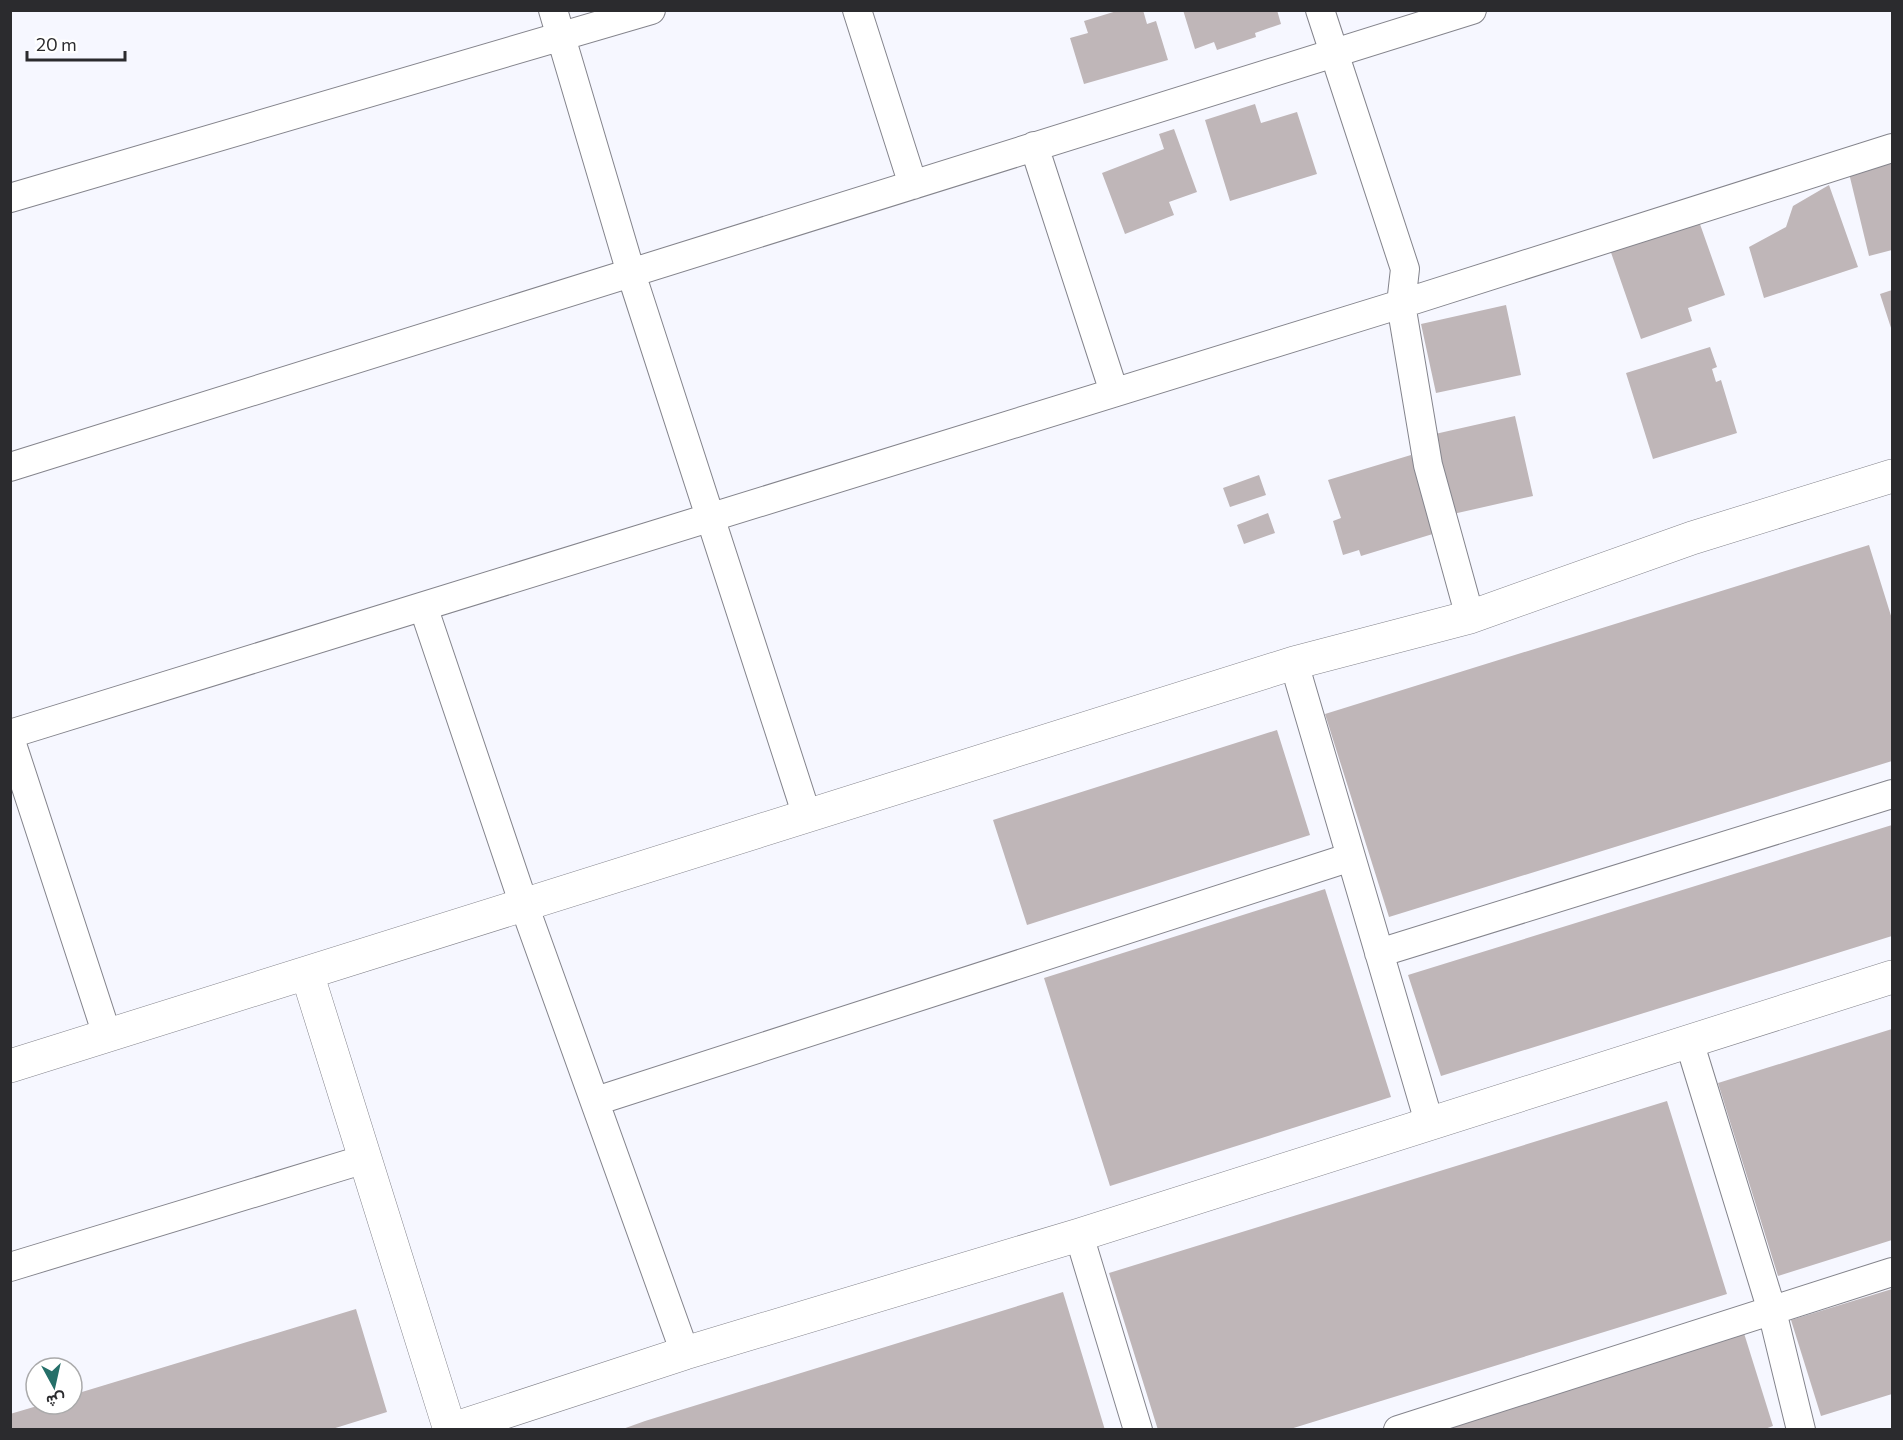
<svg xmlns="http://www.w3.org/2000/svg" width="1903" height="1440" font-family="Commissioner,Vazirmatn,sans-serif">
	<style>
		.building { fill: #bfb6b8 }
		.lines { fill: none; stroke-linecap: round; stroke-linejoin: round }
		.minor-casing { stroke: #84848c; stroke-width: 30 }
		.tertiary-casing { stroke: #84848c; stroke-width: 34 }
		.minor { stroke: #fff; stroke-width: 28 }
		.tertiary { stroke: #fff; stroke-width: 33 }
	</style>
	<rect width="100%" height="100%" fill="#f6f7ff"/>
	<path class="building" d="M 1120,10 L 1143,10 L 1147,24 L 1156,21 L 1168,60 L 1084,84 L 1070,38 L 1088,33 L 1084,21 Z
		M 1183,10 L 1277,10 L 1281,24 L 1255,33 L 1256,37 L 1217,50 L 1214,42 L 1195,49 Z
		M 1255,104 L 1261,123 L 1297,112 L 1317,174 L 1230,201 L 1205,120 Z
		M 1174,129 L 1197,192 L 1169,202 L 1174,215 L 1125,234 L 1102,173 L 1164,149 L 1159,134 Z
		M 1892,153 L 1892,250 L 1869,256 L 1847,165 Z
		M 1829,185 L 1858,267 L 1764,298 L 1749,247 L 1786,227 L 1793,206 Z
		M 1695,210 L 1725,295 L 1688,308 L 1692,321 L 1641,339 L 1607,241 Z
		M 1892,290 L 1892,331 L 1880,294 Z
		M 1506,305 L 1521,375 L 1436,393 L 1421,324 Z
		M 1710,347 L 1717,367 L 1712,369 L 1716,382 L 1721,380 L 1737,433 L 1653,459 L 1626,373 Z
		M 1515,416 L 1533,496 L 1453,514 L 1435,434 Z
		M 1411,455 L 1436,533 L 1361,556 L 1359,550 L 1343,555 L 1333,521 L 1341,518 L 1328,480 Z
		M 1259,475 L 1266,495 L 1230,507 L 1223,488 Z
		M 1268,513 L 1275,533 L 1244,544 L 1237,525 Z
		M 1869,545 L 1892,619 L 1892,761 L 1389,917 L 1325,714 Z
		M 1277,730 L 1310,835 L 1027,925 L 993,820 Z
		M 1892,825 L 1892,936 L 1441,1076 L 1408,975 Z
		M 1325,889 L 1391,1097 L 1110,1186 L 1044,978 Z
		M 1892,1029 L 1892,1240 L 1778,1276 L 1718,1083 Z
		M 1667,1101 L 1727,1294 L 1287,1430 L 1158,1430 L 1109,1273 Z
		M 1892,1289 L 1892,1394 L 1821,1416 L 1791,1320 Z
		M 1063,1292 L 1105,1430 L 620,1430 L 645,1421 Z
		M 356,1309 L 387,1412 L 329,1430 L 10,1430 L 10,1414 L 44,1404 L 72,1404 L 72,1395 Z
		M 1743,1330 L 1773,1426 L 1762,1430 L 1423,1430 Z"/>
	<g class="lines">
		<defs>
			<path id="minor" d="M 553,10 L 631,273 L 807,816
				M 857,10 L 913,185
				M 1320,10 L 1405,269 L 1401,304 L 1428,465 L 1470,617
				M 1034,146 L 1114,392
				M 10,198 L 651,10
				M 10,467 L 1472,10
				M 424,609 L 524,905 L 685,1353
				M 1294,663 L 1429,1122
				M 10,734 L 1401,304 L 1892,148
				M 10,738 L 107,1035
				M 1379,953 L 1892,794
				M 1689,1041 L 1772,1311 L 1801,1430
				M 596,1101 L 1351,857
				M 1079,1235 L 1138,1430
				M 10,1267 L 365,1159
				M 1398,1430 L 1892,1272"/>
			<path id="tertiary" d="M 307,973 L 450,1430
				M 10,1066 L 1294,663 L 1470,617 L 1692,538 L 1892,476
				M 450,1430 L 685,1353 L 1079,1235 L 1892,977"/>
		</defs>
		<use href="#minor" class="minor-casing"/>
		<use href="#tertiary" class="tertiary-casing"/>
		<use href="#minor" class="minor"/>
		<use href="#tertiary" class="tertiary"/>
	</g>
	<rect width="1903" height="1440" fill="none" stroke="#2b2b2e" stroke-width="24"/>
	<g transform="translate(54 1386) rotate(172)"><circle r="28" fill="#ffffff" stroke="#aaaaab" stroke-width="1.5"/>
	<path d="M0-4.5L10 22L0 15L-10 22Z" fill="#256f69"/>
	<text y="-9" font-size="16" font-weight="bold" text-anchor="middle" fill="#2b2b2e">ش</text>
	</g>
	<path d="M27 51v9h98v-9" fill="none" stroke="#2b2b2e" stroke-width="3"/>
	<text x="36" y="51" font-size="18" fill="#2b2b2e" stroke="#ffffff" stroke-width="4.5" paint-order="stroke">20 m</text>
</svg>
